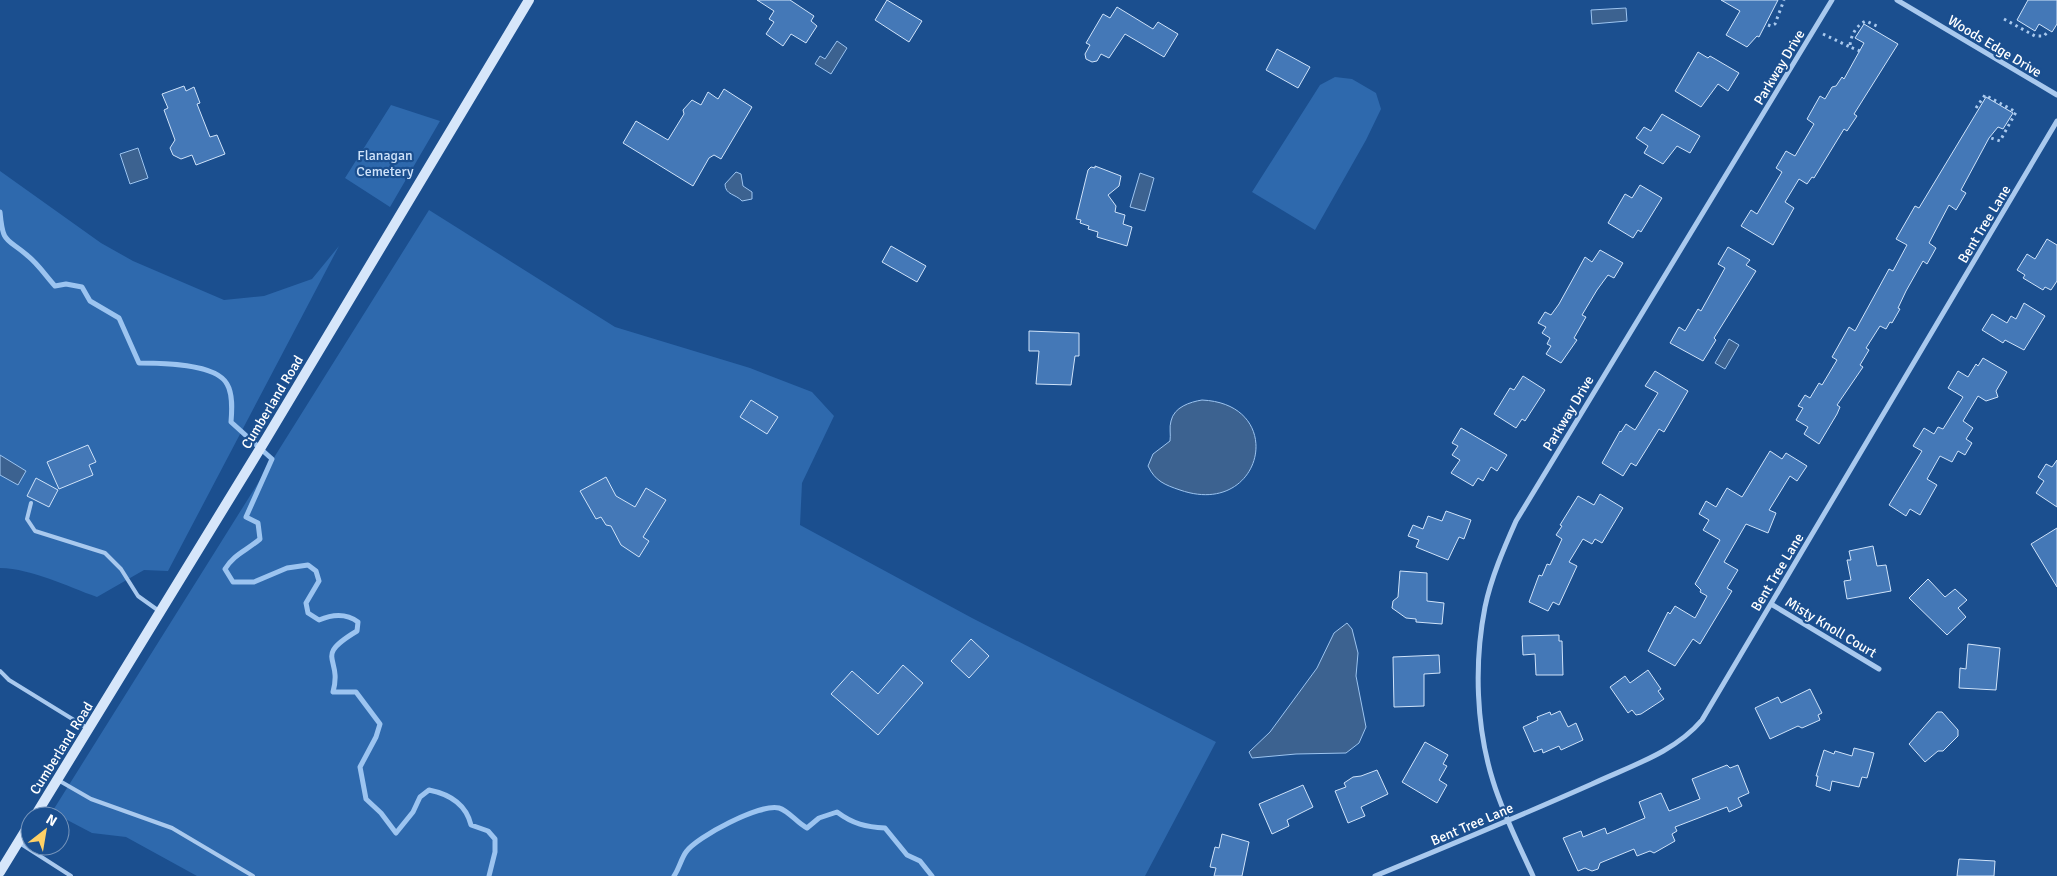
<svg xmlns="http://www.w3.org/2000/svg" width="2057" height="876" font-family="Signika,sans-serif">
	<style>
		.green { fill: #2e69ad }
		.water { fill: #3c6290; stroke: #9cc4f0 }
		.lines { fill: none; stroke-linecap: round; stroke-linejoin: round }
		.stream { stroke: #9cc4f0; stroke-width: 5 }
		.building { fill: #4478b7; stroke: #cfe3fa }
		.path { stroke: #a9c9ee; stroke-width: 3; stroke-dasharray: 2.5 4; stroke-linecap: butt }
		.service { stroke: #a9c9ee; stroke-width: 4 }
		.minor { stroke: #a9c9ee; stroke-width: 5 }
		.secondary { stroke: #d6e6fa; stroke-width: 10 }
		.labels { text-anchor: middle; stroke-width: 4.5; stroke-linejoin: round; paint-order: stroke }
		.street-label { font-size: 14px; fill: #fff; stroke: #1b4f8f }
		.park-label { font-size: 14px; fill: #cfe3fa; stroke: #1b4f8f }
	</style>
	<rect width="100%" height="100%" fill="#1b4f8f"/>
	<path class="green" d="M 1335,77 L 1352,79 L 1376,93 L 1381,109 L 1366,140 L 1315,230 L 1252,192 L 1320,85 Z
		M 391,105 L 440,121 L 390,207 L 345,178 Z
		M 0,171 L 101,243 L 133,261 L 224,300 L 264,296 L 312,279 L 339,246 L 168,571 L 144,570 L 97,597 C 66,586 33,569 0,568 Z
		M 429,210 L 615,327 L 750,368 L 812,392 L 834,416 L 802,483 L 800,525 L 972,618 L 1216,742 L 1145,876 L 197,876 L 126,837 L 92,833 L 52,812 Z"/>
	<path class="water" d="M 1626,8 L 1627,21 L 1592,24 L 1591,10 Z
		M 837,41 L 847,48 L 831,74 L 815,64 L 820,56 L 825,59 Z
		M 138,148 L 148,178 L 130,184 L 120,154 Z
		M 736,172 L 741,174 L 743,186 L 752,192 L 752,199 L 742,201 C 736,194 725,195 725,184 Z
		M 1140,173 L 1154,178 L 1145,211 L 1130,207 Z
		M 1729,339 L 1739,345 L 1725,369 L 1715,363 Z
		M 1202,400 C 1289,404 1263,519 1180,490 C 1165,485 1155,481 1148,466 L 1153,454 L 1170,441 C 1171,435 1169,427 1171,421 C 1174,407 1190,402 1202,400 Z
		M 0,455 L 26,471 L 18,485 L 0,475 Z
		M 1347,623 L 1352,629 L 1358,653 L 1356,676 L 1366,727 L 1359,743 L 1346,753 L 1296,754 L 1252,758 L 1249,752 L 1270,732 L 1317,668 L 1334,633 Z"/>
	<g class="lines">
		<path class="stream" d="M 0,212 C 3,245 6,237 28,256 C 38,264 46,276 55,286 L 66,284 L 82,287 L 90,301 L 119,318 L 139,363 C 160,363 216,363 227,384 C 233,394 232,410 231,422 L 272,459 L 246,517 L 258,523 L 260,539 C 246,551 234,554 225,569 L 233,582 L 254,582 L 287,568 L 308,565 L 316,571 L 319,581 L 306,603 L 308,613 L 319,620 C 333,614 346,613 358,622 L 357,631 C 312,658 343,656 333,692 L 356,692 L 380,724 L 376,737 L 360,767 L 366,799 L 381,813 L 396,833 L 413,812 L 420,797 L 429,790 C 449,794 466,804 471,825 L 488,831 L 495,839 L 495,852 L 489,876
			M 674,876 C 679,869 681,859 686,852 C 696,837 761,803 779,808 C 789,811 797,823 807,828 L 819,818 L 837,812 C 853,824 866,827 885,828 L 907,855 L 920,861 L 932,876"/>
	</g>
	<path class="building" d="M 757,0 L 790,0 L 814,16 L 811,21 L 817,26 L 806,43 L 791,34 L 783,46 L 766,34 L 774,22 L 769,19 L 774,11 Z
		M 887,0 L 922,21 L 909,42 L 875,20 Z
		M 1721,0 L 1778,0 L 1759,37 L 1757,36 L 1747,47 L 1726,35 L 1740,11 Z
		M 2028,0 L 2057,0 L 2057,24 L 2052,32 L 2039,24 L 2035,31 L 2017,20 Z
		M 1117,7 L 1153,29 L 1158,22 L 1178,34 L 1164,57 L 1125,34 L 1109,58 L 1101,54 L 1097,61 L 1092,62 L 1086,59 L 1085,54 L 1090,45 L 1086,43 L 1103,14 L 1110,18 Z
		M 1864,24 L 1898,44 L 1854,114 L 1857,116 L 1847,131 L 1844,129 L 1814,178 L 1812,177 L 1807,184 L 1799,179 L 1785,202 L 1794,208 L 1773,245 L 1741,226 L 1751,210 L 1757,214 L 1782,172 L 1776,168 L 1786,151 L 1795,156 L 1814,124 L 1807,119 L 1820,96 L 1825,99 L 1832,87 L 1836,86 L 1842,77 L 1844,79 L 1864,43 L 1855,38 Z
		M 1277,49 L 1310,67 L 1298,88 L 1266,70 Z
		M 1698,52 L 1708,58 L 1710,56 L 1739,73 L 1728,91 L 1718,84 L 1701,107 L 1675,91 Z
		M 184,86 L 186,91 L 194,87 L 200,103 L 197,104 L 210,137 L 217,135 L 225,154 L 196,165 L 192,155 L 181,159 L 173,155 L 170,148 L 175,140 L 164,110 L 168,108 L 162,94 Z
		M 724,89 L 752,107 L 721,159 L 714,155 L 709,158 L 693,186 L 623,143 L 636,121 L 668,140 L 684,114 L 683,110 L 692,100 L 701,105 L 708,92 L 718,99 Z
		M 1986,97 L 2013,113 L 2003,129 L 1998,127 L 1989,138 L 1961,190 L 1966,193 L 1956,210 L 1949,205 L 1929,243 L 1936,248 L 1927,264 L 1923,261 L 1906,291 L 1898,308 L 1900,309 L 1892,323 L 1890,322 L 1886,329 L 1880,326 L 1866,348 L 1869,350 L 1860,365 L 1863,367 L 1837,405 L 1840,407 L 1837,414 L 1819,444 L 1804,434 L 1808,427 L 1796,420 L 1803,408 L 1798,406 L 1805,395 L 1810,398 L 1819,383 L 1822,385 L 1837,360 L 1832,357 L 1849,327 L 1855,331 L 1889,269 L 1893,271 L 1907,245 L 1896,239 L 1915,206 L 1919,208 Z
		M 1662,114 L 1700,136 L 1690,153 L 1677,146 L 1663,164 L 1644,153 L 1648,146 L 1636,138 L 1644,127 L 1651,131 Z
		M 1095,166 L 1121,176 L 1119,186 L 1108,195 L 1116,206 L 1115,212 L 1125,215 L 1123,224 L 1132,227 L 1127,246 L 1097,237 L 1098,232 L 1088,229 L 1089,226 L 1080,223 L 1081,220 L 1076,219 L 1088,170 L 1091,167 L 1095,168 Z
		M 1640,185 L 1662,198 L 1641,232 L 1638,230 L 1633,238 L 1608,223 L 1625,194 L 1632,198 Z
		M 2047,239 L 2057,245 L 2057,281 L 2051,290 L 2045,287 L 2043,290 L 2023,278 L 2025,275 L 2017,270 L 2027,254 L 2035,259 Z
		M 891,246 L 926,266 L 917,282 L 882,262 Z
		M 1728,247 L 1750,260 L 1746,265 L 1756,271 L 1714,338 L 1716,340 L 1703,361 L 1670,343 L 1679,327 L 1685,331 L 1698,309 L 1701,311 L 1725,268 L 1718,264 Z
		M 1600,250 L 1623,263 L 1614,278 L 1608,275 L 1597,290 L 1582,315 L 1586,317 L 1574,338 L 1577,340 L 1561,363 L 1546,354 L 1551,346 L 1547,344 L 1550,338 L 1542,333 L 1546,327 L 1538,323 L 1545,312 L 1551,315 L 1559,304 L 1585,257 L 1592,262 Z
		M 2024,303 L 2045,316 L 2024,350 L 2005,340 L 2003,343 L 1982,330 L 1992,314 L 2007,323 L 2011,316 L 2016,319 Z
		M 1029,331 L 1079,333 L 1079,356 L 1075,356 L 1071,385 L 1036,384 L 1039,351 L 1029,351 Z
		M 1983,358 L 2007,372 L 1996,391 L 1998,397 L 1986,401 L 1978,396 L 1963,421 L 1973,428 L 1966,439 L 1972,443 L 1965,455 L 1958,451 L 1952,462 L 1940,456 L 1927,479 L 1937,485 L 1920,515 L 1910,509 L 1906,516 L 1889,505 L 1922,451 L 1913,446 L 1924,428 L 1934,434 L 1938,427 L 1943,429 L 1963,397 L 1948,388 L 1958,371 L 1968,377 L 1976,364 L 1978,366 Z
		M 1655,371 L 1688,391 L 1664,432 L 1659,429 L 1636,466 L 1631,463 L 1623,476 L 1602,463 L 1620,431 L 1621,432 L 1626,424 L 1635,430 L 1658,393 L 1645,386 Z
		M 1523,376 L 1545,390 L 1525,421 L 1522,419 L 1516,428 L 1494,414 L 1510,388 L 1514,390 Z
		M 751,400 L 778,417 L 767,434 L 740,417 Z
		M 1461,428 L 1507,455 L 1497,471 L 1491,467 L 1483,481 L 1478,478 L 1473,486 L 1451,473 L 1460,460 L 1452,455 L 1458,446 L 1452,443 Z
		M 88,445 L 96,462 L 89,465 L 93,475 L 59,489 L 47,462 Z
		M 1770,451 L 1782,459 L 1786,453 L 1807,466 L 1797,481 L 1790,476 L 1769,510 L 1776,513 L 1768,533 L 1746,524 L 1724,562 L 1738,570 L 1727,588 L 1732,591 L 1700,644 L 1693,639 L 1675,666 L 1648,651 L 1668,612 L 1670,614 L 1675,606 L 1695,618 L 1707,596 L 1700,592 L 1701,590 L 1695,584 L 1720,540 L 1703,530 L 1709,520 L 1699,514 L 1706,501 L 1716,507 L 1727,488 L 1742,497 Z
		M 2057,460 L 2057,507 L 2036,493 L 2044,481 L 2038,477 L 2046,464 L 2052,467 Z
		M 606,477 L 616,496 L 635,507 L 646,488 L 666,500 L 643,537 L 649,541 L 639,557 L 621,545 L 611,526 L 606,525 L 601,517 L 596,519 L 580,491 Z
		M 36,478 L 58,490 L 49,507 L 27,496 Z
		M 1600,494 L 1623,508 L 1602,543 L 1595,539 L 1592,544 L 1583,539 L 1569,562 L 1577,566 L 1559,605 L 1553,602 L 1548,611 L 1529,602 L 1539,575 L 1542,576 L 1547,564 L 1550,565 L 1562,539 L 1556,535 L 1562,526 L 1560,525 L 1578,496 L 1594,505 Z
		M 1446,511 L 1471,520 L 1464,539 L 1459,537 L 1448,560 L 1416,547 L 1419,540 L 1408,536 L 1413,525 L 1423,529 L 1428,516 L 1442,521 Z
		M 2057,528 L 2057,587 L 2031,544 Z
		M 1873,546 L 1877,566 L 1886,565 L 1891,591 L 1847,599 L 1844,581 L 1851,580 L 1847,560 L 1851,560 L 1849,551 Z
		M 1400,571 L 1427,573 L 1427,601 L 1444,603 L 1442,624 L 1416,622 L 1416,619 L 1406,618 L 1392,608 L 1393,601 L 1398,597 Z
		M 1928,579 L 1945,597 L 1955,589 L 1967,600 L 1958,608 L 1966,617 L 1947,635 L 1909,598 Z
		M 1559,635 L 1559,641 L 1562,641 L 1563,675 L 1536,675 L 1535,654 L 1523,655 L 1522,636 Z
		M 971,639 L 989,656 L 969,678 L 951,661 Z
		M 1968,644 L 2000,648 L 1996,690 L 1959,688 L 1960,668 L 1966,669 Z
		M 1439,655 L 1440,673 L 1424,674 L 1424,706 L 1394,707 L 1393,657 Z
		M 903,665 L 923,683 L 878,735 L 831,694 L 852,671 L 878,694 Z
		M 1648,670 L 1661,689 L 1658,691 L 1664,699 L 1641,714 L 1636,715 L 1632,710 L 1628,713 L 1610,687 L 1625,676 L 1630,683 Z
		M 1810,689 L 1822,713 L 1818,715 L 1820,720 L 1802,728 L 1798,726 L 1770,739 L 1755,708 L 1778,697 L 1781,703 Z
		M 1560,711 L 1568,727 L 1576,723 L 1583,740 L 1561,750 L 1559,746 L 1543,753 L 1542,749 L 1534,752 L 1523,727 L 1538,720 L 1537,717 L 1550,712 L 1551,715 Z
		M 1937,712 L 1942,712 L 1958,730 L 1958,736 L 1943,751 L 1938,751 L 1925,762 L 1909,744 Z
		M 1425,742 L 1448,755 L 1443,764 L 1447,766 L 1439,780 L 1447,785 L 1437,803 L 1402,782 Z
		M 1854,748 L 1874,753 L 1867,778 L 1862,777 L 1859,787 L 1832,781 L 1830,791 L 1816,786 L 1818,776 L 1816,776 L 1824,750 L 1834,754 L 1835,751 L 1852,756 Z
		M 1727,765 L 1730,768 L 1738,765 L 1749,793 L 1738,798 L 1742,806 L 1729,812 L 1727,807 L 1675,827 L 1677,831 L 1672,834 L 1675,841 L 1654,853 L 1650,851 L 1637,856 L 1634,849 L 1600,863 L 1598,869 L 1592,871 L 1585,868 L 1578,871 L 1563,838 L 1581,831 L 1583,837 L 1605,828 L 1607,834 L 1645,818 L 1639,802 L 1661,793 L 1669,811 L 1700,799 L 1692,779 Z
		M 1377,770 L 1388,794 L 1361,807 L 1365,816 L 1348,823 L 1335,791 L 1346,787 L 1344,783 L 1353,777 L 1361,776 Z
		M 1303,785 L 1313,807 L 1287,820 L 1289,826 L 1272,834 L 1259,804 Z
		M 1222,834 L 1249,842 L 1242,876 L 1214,876 L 1216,868 L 1210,867 L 1215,847 L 1219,848 Z
		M 1959,859 L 1995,861 L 1994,876 L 1957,876 Z"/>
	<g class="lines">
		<path class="path" d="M 2004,19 L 2035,36 L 2044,36 L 2049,30
			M 1768,25 L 1771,26 L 1775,24 L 1784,0
			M 1823,34 L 1850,47
			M 1860,51 L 1850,47 C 1850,37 1856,25 1866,21 L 1879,27
			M 1976,108 L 1985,95 L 2016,112 L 2000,141 L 1991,138"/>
		<path class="service" d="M 31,503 L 27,519 L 35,531 L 105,553 L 121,569 L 138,596 L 159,611
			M 0,671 L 9,680 L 87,728
			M 58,780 L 91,799 L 172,828 L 253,876
			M 18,842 L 71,876"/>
		<path class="minor" d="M 1897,0 L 2057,95
			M 1771,604 L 1879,669
			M 1375,876 C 1448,846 1520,816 1592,784 C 1630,766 1674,753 1702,720 L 2057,121
			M 1533,876 C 1519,845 1503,814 1493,781 C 1476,727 1474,663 1485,607 C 1491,578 1504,548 1516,521 L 1832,0"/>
		<path class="secondary" d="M 35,816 L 266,439 L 529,0
			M 0,872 L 30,823"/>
	</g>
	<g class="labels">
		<g class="street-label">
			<text transform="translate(1995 46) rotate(31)" y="5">Woods Edge Drive</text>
			<text transform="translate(1779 67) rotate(-59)" y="5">Parkway Drive</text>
			<text transform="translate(1984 224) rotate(-59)" y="5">Bent Tree Lane</text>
			<text transform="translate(272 402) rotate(-59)" y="5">Cumberland Road</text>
			<text transform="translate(1568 413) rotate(-59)" y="5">Parkway Drive</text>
			<text transform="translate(1777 572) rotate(-59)" y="5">Bent Tree Lane</text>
			<text transform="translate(1831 627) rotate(31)" y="5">Misty Knoll Court</text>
			<text transform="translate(61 748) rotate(-58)" y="5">Cumberland Road</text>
			<text transform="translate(1472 824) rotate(-23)" y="5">Bent Tree Lane</text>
		</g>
		<g class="park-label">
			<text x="385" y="160">Flanagan<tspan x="385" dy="16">Cemetery</tspan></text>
		</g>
	</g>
	<g transform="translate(45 831) rotate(31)"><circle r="24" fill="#1b4f8f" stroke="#7695bc"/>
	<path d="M0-4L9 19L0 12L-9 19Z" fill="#ffd166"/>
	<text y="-8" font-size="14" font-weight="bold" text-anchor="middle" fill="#ffffff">N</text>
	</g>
</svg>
